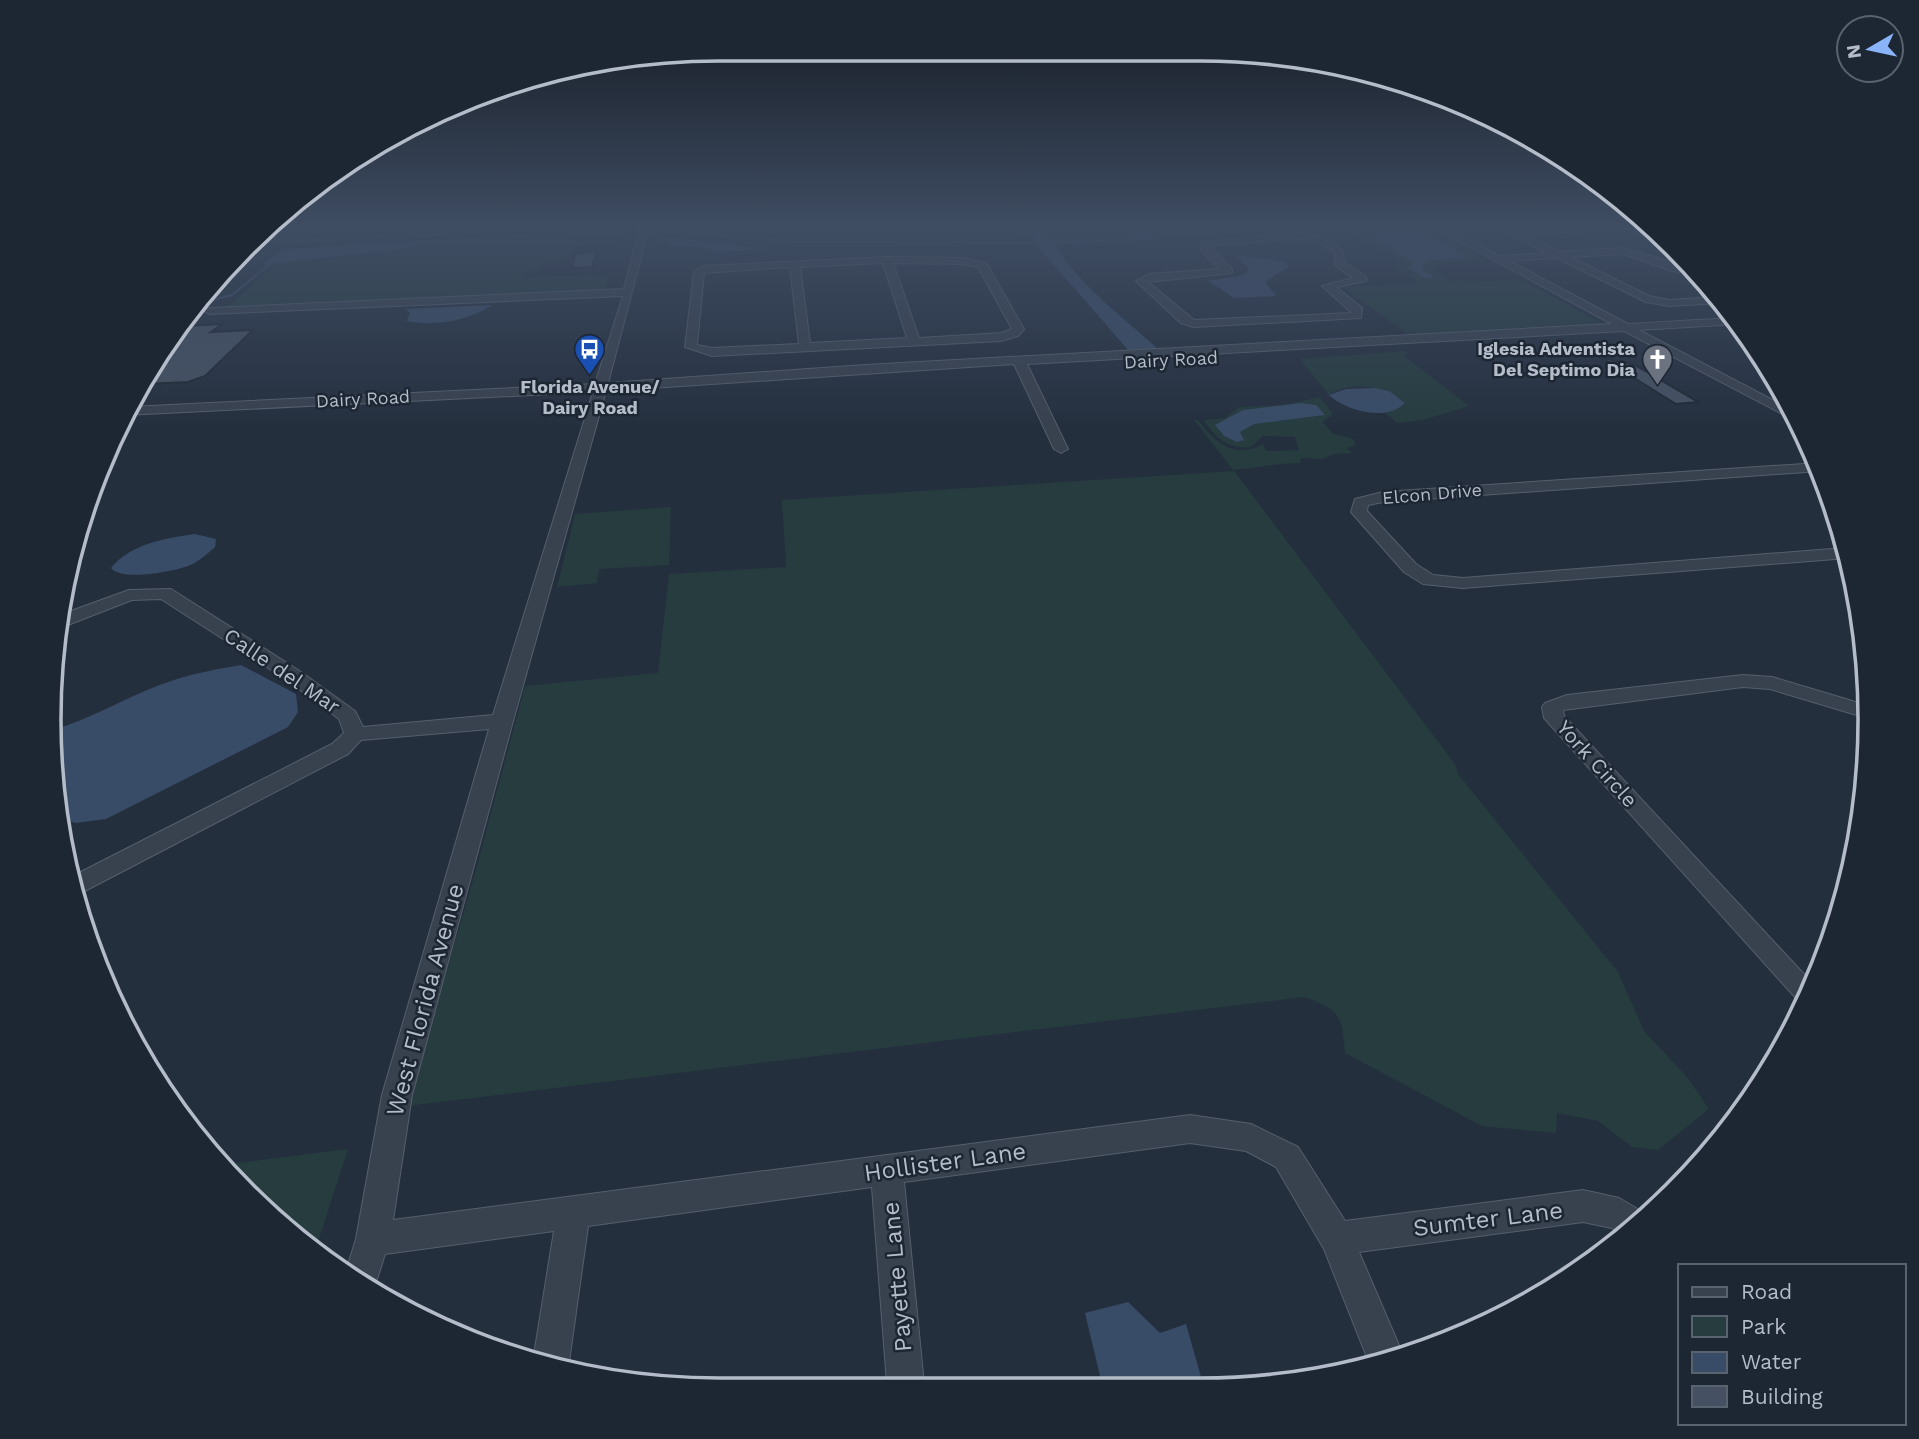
<svg xmlns="http://www.w3.org/2000/svg" width="1919" height="1439" font-family="'Work Sans',sans-serif">
	<style>
		.green { fill: #263c3f }
		.water { fill: #394c67 }
		.lines { fill: none; stroke-linecap: round; stroke-linejoin: round }
		.stream { stroke: #394c67; stroke-width: 2 }
		.building { fill: #455162; stroke: #1f2835; stroke-width: 2 }
		.minor-casing { stroke: #565f6c; stroke-width: 2 }
		.minor { fill: #38414e; fill-rule: evenodd }
		.labels { text-anchor: middle; stroke-width: 5; stroke-linejoin: round; paint-order: stroke }
		.far-poi-label { font-size: 18px; font-weight: bold; fill: #b4bcc9; stroke: #1d2633; text-anchor: end }
		.far-street-label { font-size: 18px; fill: #b4bcc9; stroke: #1d2633 }
		.street-label { font-size: 21px; fill: #b4bcc9; stroke: #1d2633 }
		.near-street-label { font-size: 24px; fill: #b4bcc9; stroke: #1d2633 }
		.rim { fill: none; stroke: #b4bcc9; stroke-width: 3.5 }
	</style>
	<rect width="100%" height="100%" fill="#242f3e"/>
	<path class="green" d="M 1365,227 L 1426,227 L 1486,260 L 1437,265 L 1435,270 L 1451,281 L 1437,283 L 1521,280 L 1603,324 L 1412,337 L 1342,287 L 1419,283 L 1394,267 L 1400,261 L 1352,232 Z
		M 621,233 L 618,242 L 619,235 L 616,234 L 614,244 L 575,245 L 568,260 L 541,265 L 539,270 L 525,271 L 522,278 L 609,274 L 605,289 L 228,306 L 274,267 L 287,262 L 373,256 L 422,243 Z
		M 1405,351 L 1409,354 L 1403,355 L 1469,406 L 1423,420 L 1398,423 L 1385,413 L 1405,404 C 1389,386 1349,380 1329,395 L 1300,359 Z
		M 1320,397 L 1333,414 L 1323,422 L 1332,433 L 1353,439 L 1356,445 L 1347,448 L 1352,453 L 1334,454 L 1322,459 L 1301,458 L 1300,463 C 1277,463 1257,468 1233,470 L 1194,420 L 1198,420 C 1215,442 1234,460 1263,444 L 1266,451 L 1299,450 L 1295,437 L 1263,436 L 1251,447 C 1227,449 1217,439 1203,420 L 1225,418 L 1239,407 L 1283,405 Z
		M 1234,471 L 1455,764 L 1458,774 L 1618,972 L 1644,1031 L 1687,1077 L 1709,1109 L 1658,1150 L 1632,1147 L 1598,1121 L 1557,1113 L 1556,1133 L 1482,1126 L 1345,1053 C 1342,1014 1340,1010 1304,997 L 407,1106 L 472,884 L 525,686 L 658,673 L 669,574 L 786,567 L 782,500 Z
		M 671,507 L 669,565 L 599,569 L 597,583 L 557,587 L 575,514 Z
		M 348,1149 L 316,1248 L 246,1194 L 222,1165 Z"/>
	<path class="water" d="M 576,227 L 619,227 L 246,245 L 250,242 Z
		M 1027,227 L 1046,227 L 1052,241 L 1237,227 L 1361,227 L 1351,233 L 1332,227 L 1055,245 C 1080,286 1123,317 1158,349 L 1129,351 L 1035,243 Z
		M 1386,227 L 1414,227 L 1467,258 L 1434,259 L 1423,264 L 1423,270 L 1435,278 L 1425,278 L 1408,268 L 1415,262 L 1368,234 Z
		M 621,229 L 621,233 L 422,243 L 384,254 L 382,254 L 392,250 L 262,265 L 282,249 Z
		M 674,238 L 766,249 L 712,252 L 711,248 L 675,246 L 660,239 Z
		M 1241,256 L 1283,261 L 1289,266 L 1265,282 L 1276,296 L 1234,298 L 1208,281 L 1244,275 L 1249,269 L 1236,257 Z
		M 492,305 C 471,320 434,327 407,321 L 410,313 L 406,309 Z
		M 1375,388 L 1389,391 L 1405,403 C 1387,422 1346,411 1329,395 L 1346,389 Z
		M 1301,403 L 1316,405 L 1325,415 L 1254,424 L 1240,432 L 1244,440 L 1237,442 L 1224,436 L 1215,425 L 1243,410 Z
		M 195,534 L 216,539 L 215,547 C 208,553 202,559 193,564 C 178,571 122,582 111,568 C 130,544 166,538 195,534 Z
		M 241,665 L 296,694 L 298,712 L 288,727 L 106,819 L 75,823 L 61,816 L 50,763 L 53,730 C 90,719 121,700 157,686 C 185,675 212,670 241,665 Z
		M 1128,1302 L 1160,1333 L 1186,1324 L 1203,1384 L 1102,1384 L 1085,1313 Z"/>
	<g class="lines">
		<path class="stream" d="M 656,232 L 705,233 L 793,242 L 1039,243
			M 212,300 L 232,295 L 271,263"/>
	</g>
	<path class="building" d="M 596,252 L 592,267 L 572,268 L 576,253 Z
		M 222,324 L 211,332 L 253,330 L 205,376 L 188,382 L 146,384 L 187,326 Z
		M 1602,358 L 1633,364 L 1698,402 L 1676,404 Z"/>
	<g class="lines">
		<defs>
			<path id="minor" d="M 282,227 L 331,227 L 327,230 Z
				M 640,227 L 649,227 L 608,383 L 865,365 L 1612,324 L 1433,227 L 1445,227 L 1499,256 L 1546,253 L 1498,227 L 1516,230 L 1645,227 L 1526,235 L 1560,252 L 1623,248 L 1692,268 L 1697,274 L 1672,271 L 1623,254 L 1570,257 L 1649,296 L 1669,300 L 1716,297 L 1721,303 L 1669,306 L 1646,302 L 1557,258 L 1509,261 L 1628,324 L 1733,318 L 1738,324 L 1639,330 L 1790,409 L 1796,421 L 1624,331 L 1027,364 L 1068,449 L 1061,453 L 1054,449 L 1014,364 L 606,391 L 513,721 L 412,1095 L 393,1220 L 1190,1115 L 1251,1124 L 1298,1147 L 1345,1221 L 1583,1190 L 1619,1198 L 1648,1215 L 1623,1235 L 1612,1228 L 1583,1222 L 1359,1252 L 1404,1357 L 1370,1365 L 1324,1249 L 1276,1167 L 1246,1151 L 1190,1143 L 904,1182 L 924,1384 L 887,1384 L 872,1187 L 588,1226 L 568,1369 L 533,1361 L 554,1231 L 385,1254 L 373,1292 L 346,1271 L 356,1239 L 382,1095 L 489,729 L 361,740 L 348,754 L 77,895 L 73,876 L 332,744 L 344,733 L 339,719 L 287,680 L 161,599 L 132,600 L 60,628 L 60,615 L 129,590 L 171,589 L 301,672 L 355,711 L 363,727 L 493,715 L 593,392 L 124,415 L 130,407 L 595,384 L 623,296 L 210,314 L 204,311 L 210,308 L 624,289 Z
				M 784,227 L 977,227 L 973,230 Z
				M 1298,233 L 1323,237 L 1343,250 L 1344,262 L 1366,277 L 1366,281 L 1336,287 L 1362,308 L 1361,318 L 1193,327 L 1181,323 L 1136,281 L 1150,274 L 1220,269 L 1201,250 L 1201,242 ZM 1298,239 L 1317,241 L 1335,253 L 1335,265 L 1353,278 L 1322,286 L 1352,313 L 1194,320 L 1148,282 L 1232,273 L 1232,269 L 1209,246 Z
				M 887,257 L 963,258 L 986,263 L 1024,329 L 1018,336 L 1001,341 L 712,356 L 685,347 L 694,272 L 702,266 ZM 883,263 L 907,338 L 810,343 L 800,267 ZM 893,263 L 963,264 L 978,267 L 1012,329 L 1001,333 L 919,338 ZM 790,267 L 799,344 L 712,348 L 697,345 L 704,273 Z
				M 1819,463 L 1820,471 L 1383,502 L 1368,505 L 1367,511 L 1416,564 L 1433,575 L 1463,578 L 1845,548 L 1848,558 L 1463,588 L 1423,584 L 1404,572 L 1351,512 L 1355,499 L 1383,492 Z
				M 1743,675 L 1772,677 L 1869,706 L 1870,719 L 1770,689 L 1743,687 L 1563,710 L 1564,716 L 1814,985 L 1803,1006 L 1544,718 L 1542,707 L 1545,703 L 1567,695 Z"/>
		</defs>
		<use href="#minor" class="minor-casing"/>
		<use href="#minor" class="minor"/>
	</g>
	<linearGradient id="sky" x2="0" y2="1"><stop stop-color="#141a22"/><stop offset="0.53" stop-color="#3f4d63"/><stop offset="1" stop-color="#3f4d63" stop-opacity="0"/></linearGradient>
	<rect width="1919" height="429" fill="url(#sky)"/>
	<defs>
		<symbol id="bus-pin" viewBox="-11 -11 22 30"><path d="M0 17L-7.5 6A9.5 9.5 0 1 1 7.5 6Z" fill="#1a4fb4" stroke="#1d2633"/><path d="M-5-6H5V4H4V6H2V4H-2V6H-4V4H-5ZM-3.5-4V0h7V-4ZM-3.5 1.2v1.5H-2V1.2ZM2 1.2v1.5H3.5V1.2Z" fill="#fff"/></symbol>
		<symbol id="church-pin" viewBox="-11 -11 22 30"><path d="M0 17L-7.5 6A9.5 9.5 0 1 1 7.5 6Z" fill="#6b7280" stroke="#1d2633"/><path d="M-1.2-6h2.4v3.5h3.3v2.4h-3.3V6h-2.4V-.1h-3.3v-2.4h3.3Z" fill="#fff"/></symbol>
	</defs>
	<g fill-rule="evenodd">
		<use href="#bus-pin" x="572" y="332" width="35" height="47"/>
		<use href="#church-pin" x="1640" y="342" width="35" height="47"/>
	</g>
	<g class="labels">
		<g class="far-poi-label">
			<text x="1635" y="355">Iglesia Adventista<tspan x="1635" dy="21">Del Septimo Dia</tspan></text>
			<text x="590" y="393" text-anchor="middle">Florida Avenue/<tspan x="590" dy="21">Dairy Road</tspan></text>
		</g>
		<g class="far-street-label">
			<text transform="translate(1171 360) rotate(-3)" y="6">Dairy Road</text>
			<text transform="translate(363 399) rotate(-3)" y="6">Dairy Road</text>
			<text transform="translate(1432 494) rotate(-5)" y="6">Elcon Drive</text>
		</g>
		<g class="street-label">
			<text transform="translate(282 671) rotate(34)" y="7">Calle del Mar</text>
			<text transform="translate(1597 764) rotate(48)" y="7">York Circle</text>
		</g>
		<g class="near-street-label">
			<text transform="translate(425 1000) rotate(-75)" y="8">West Florida Avenue</text>
			<text transform="translate(945 1162) rotate(-8)" y="8">Hollister Lane</text>
			<text transform="translate(1488 1219) rotate(-7)" y="8">Sumter Lane</text>
			<text transform="translate(897 1277) rotate(-95)" y="8">Payette Lane</text>
		</g>
	</g>
	<path d="M0 0H1919V1439H0ZM719 61H1200A658 658 0 0 1 1858 719V720A658 658 0 0 1 1200 1378H719A658 658 0 0 1 61 720V719A658 658 0 0 1 719 61Z" fill="#1d2633" fill-rule="evenodd"/>
	<path class="rim" d="M719 61H1200A658 658 0 0 1 1858 719V720A658 658 0 0 1 1200 1378H719A658 658 0 0 1 61 720V719A658 658 0 0 1 719 61Z"/>
	<rect x="1678" y="1264" width="228" height="161" fill="#1d2633" stroke="#59626f" stroke-width="2"/>
	<rect x="1692" y="1287" width="35" height="10" fill="#38414e" stroke="#59626f" stroke-width="2"/>
	<text x="1741" y="1299" font-size="21" fill="#b4bcc9">Road</text>
	<rect x="1692" y="1316" width="35" height="21" fill="#263c3f" stroke="#59626f" stroke-width="2"/>
	<text x="1741" y="1334" font-size="21" fill="#b4bcc9">Park</text>
	<rect x="1692" y="1352" width="35" height="21" fill="#394c67" stroke="#59626f" stroke-width="2"/>
	<text x="1741" y="1369" font-size="21" fill="#b4bcc9">Water</text>
	<rect x="1692" y="1386" width="35" height="21" fill="#455162" stroke="#59626f" stroke-width="2"/>
	<text x="1741" y="1404" font-size="21" fill="#b4bcc9">Building</text>
	<g transform="translate(1870 49) rotate(261)"><circle r="33" fill="#1d2633" stroke="#59626f" stroke-width="2"/>
	<path d="M0-5L12 26L0 18L-12 26Z" fill="#8ab4f8"/>
	<text y="-10" font-size="19" font-weight="bold" text-anchor="middle" fill="#b4bcc9">N</text>
	</g>
</svg>
